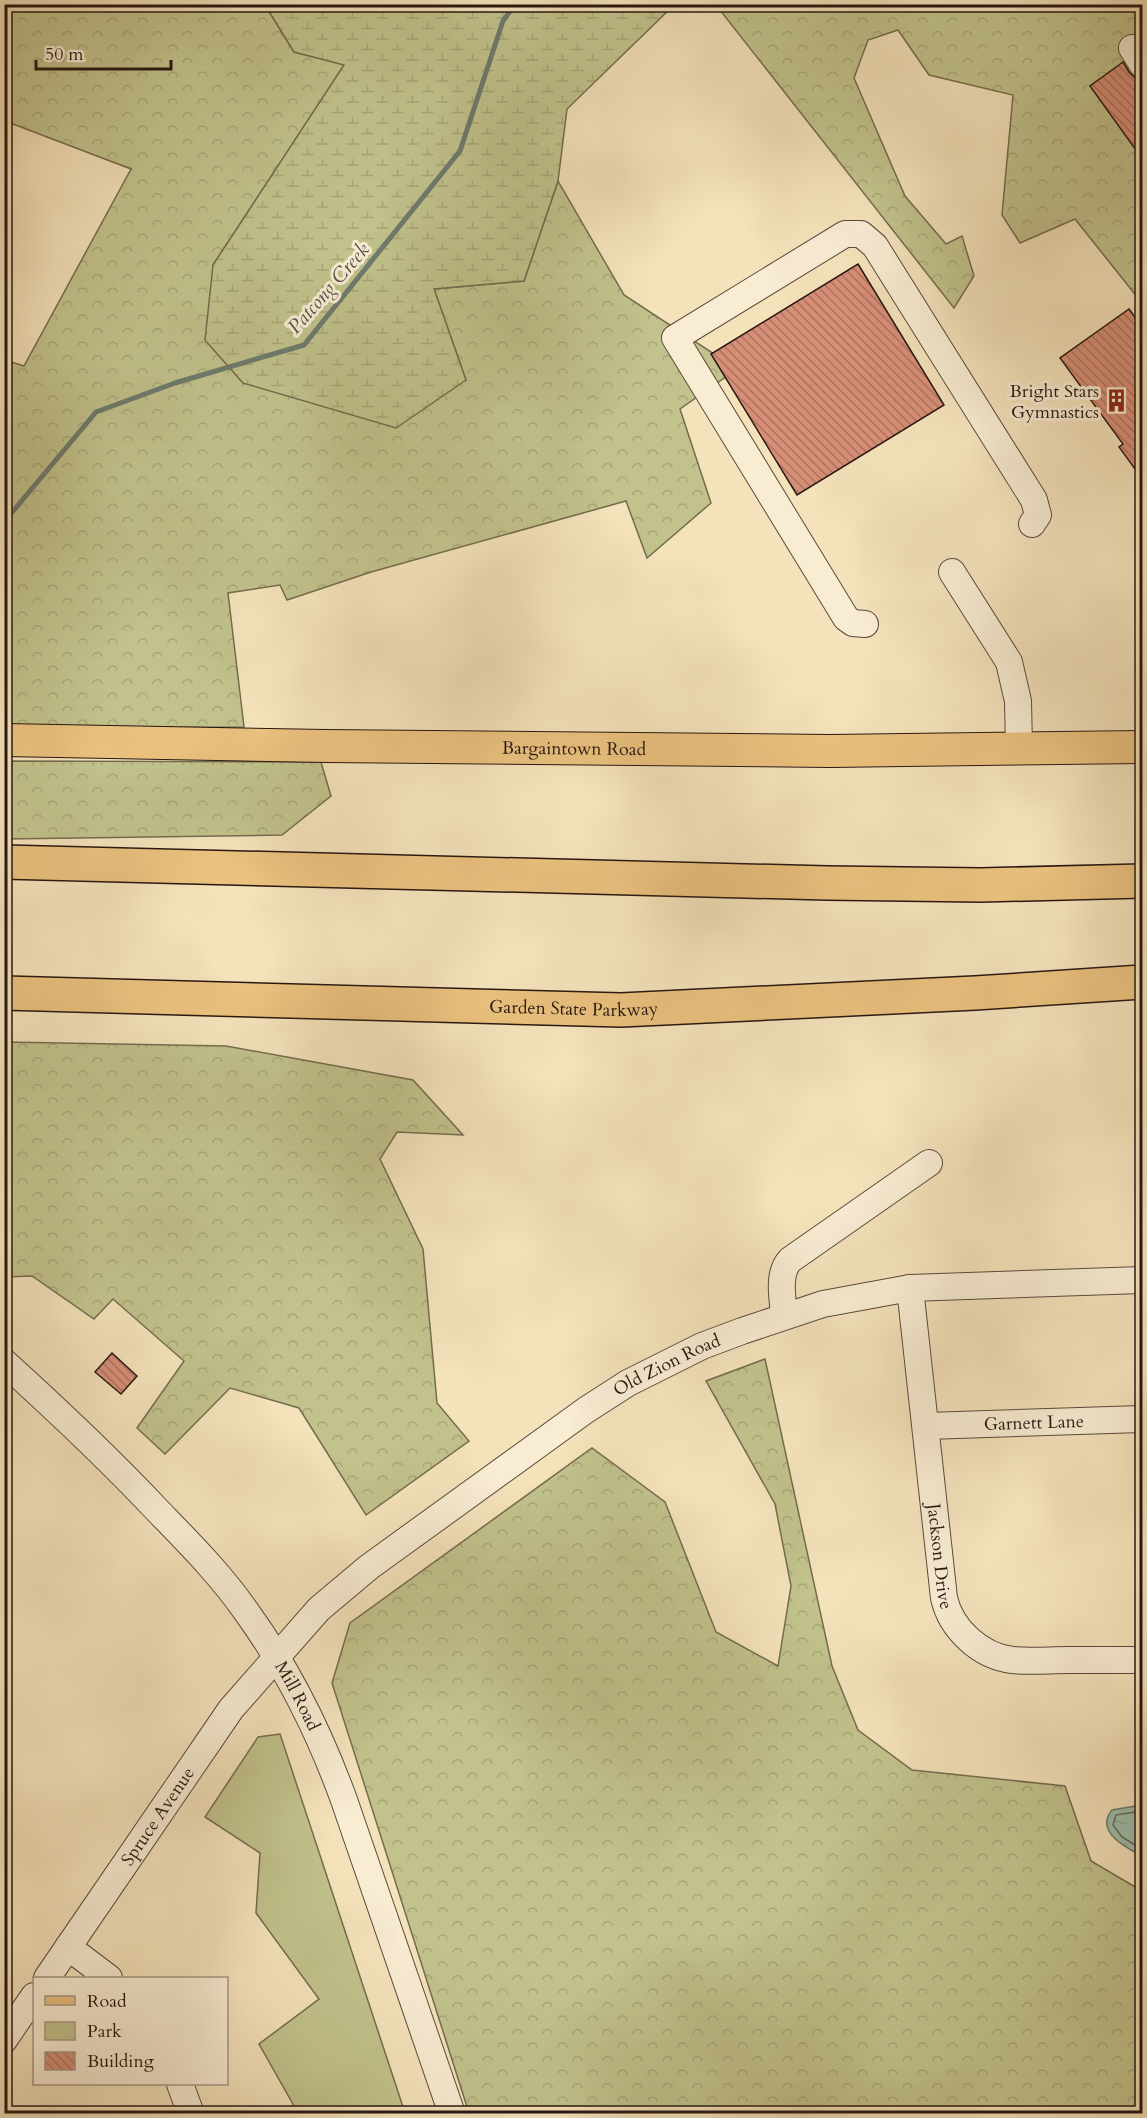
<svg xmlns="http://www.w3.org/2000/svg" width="1147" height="2118" font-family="Cardo,serif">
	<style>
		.green { fill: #c1c28c; stroke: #746c4e; stroke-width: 1.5 }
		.forest { fill: url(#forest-crowns); stroke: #746c4e; stroke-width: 1.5 }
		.wetland { fill: url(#wetland-marsh); stroke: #746c4e; stroke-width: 1.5 }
		.water { fill: url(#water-ripples); stroke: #6d7b6e; stroke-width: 1.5 }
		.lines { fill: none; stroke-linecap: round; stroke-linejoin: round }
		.shore { stroke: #626a5e; stroke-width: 1.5 }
		.stream { stroke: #6d7b6e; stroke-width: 5 }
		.building { fill: url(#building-back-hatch); stroke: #271711; stroke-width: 1.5 }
		.minor-casing { stroke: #5a4a3c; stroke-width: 28 }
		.major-casing { stroke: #271711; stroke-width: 34 }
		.highway-casing { stroke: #271711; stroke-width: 36 }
		.minor { stroke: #f8ecd3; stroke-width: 26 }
		.major { stroke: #eac17e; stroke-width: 32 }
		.highway { stroke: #eac17e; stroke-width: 33 }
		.labels { text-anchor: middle; stroke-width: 6; stroke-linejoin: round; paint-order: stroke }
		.poi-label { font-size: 18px; fill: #271711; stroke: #f8ecd3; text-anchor: end }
		.street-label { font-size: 18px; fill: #271711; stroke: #f8ecd3 }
		.water-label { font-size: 20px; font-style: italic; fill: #505147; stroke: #f8ecd3 }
	</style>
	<defs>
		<pattern id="forest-crowns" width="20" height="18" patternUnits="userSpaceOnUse" patternTransform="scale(1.5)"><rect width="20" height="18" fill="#c1c28c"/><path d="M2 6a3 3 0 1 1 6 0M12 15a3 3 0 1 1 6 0" fill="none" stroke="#a6a678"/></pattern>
		<pattern id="wetland-marsh" width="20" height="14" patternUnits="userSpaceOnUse" patternTransform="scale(1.5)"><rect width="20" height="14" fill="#c1c28c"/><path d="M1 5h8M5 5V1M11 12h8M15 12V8" fill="none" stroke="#a6a678"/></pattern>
		<pattern id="water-ripples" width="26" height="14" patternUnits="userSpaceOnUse" patternTransform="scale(1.5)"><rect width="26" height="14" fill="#9cbeac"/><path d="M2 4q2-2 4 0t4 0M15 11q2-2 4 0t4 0" fill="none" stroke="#86a393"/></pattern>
		<pattern id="building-back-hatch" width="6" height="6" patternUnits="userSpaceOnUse" patternTransform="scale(1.5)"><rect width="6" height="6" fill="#d78e77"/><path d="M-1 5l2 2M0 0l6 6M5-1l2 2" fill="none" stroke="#ae7360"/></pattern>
	</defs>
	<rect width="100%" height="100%" fill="#f4e2bb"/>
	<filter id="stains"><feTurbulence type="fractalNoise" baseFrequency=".00333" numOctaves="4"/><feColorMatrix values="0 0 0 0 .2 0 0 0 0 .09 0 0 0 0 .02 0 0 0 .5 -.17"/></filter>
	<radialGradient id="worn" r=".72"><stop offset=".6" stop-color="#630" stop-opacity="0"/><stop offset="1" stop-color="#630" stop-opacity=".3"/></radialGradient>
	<path class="green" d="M 280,1734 L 405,2113 L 298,2113 L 259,2044 L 319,1999 L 256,1913 L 260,1853 L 205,1817 L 258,1737 Z"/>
	<path class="forest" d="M 4,5 L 265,5 L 294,52 L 345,64 L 213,265 L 466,380 L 434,289 L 524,281 L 558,181 L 624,295 L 737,369 L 680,409 L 711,503 L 647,558 L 626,501 L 371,572 L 287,600 L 280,585 L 228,593 L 244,727 L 44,728 L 5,725 L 5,360 L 24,366 L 131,169 L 5,121 Z
		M 716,5 L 1142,5 L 1142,303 L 1075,219 L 1020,243 L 1002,215 L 1013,95 L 929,75 L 898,30 L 868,40 L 854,78 L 905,196 L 946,244 L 962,236 L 974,276 L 954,308 Z
		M 5,761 L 321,762 L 331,796 L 282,835 L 5,839 Z
		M 5,1042 L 226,1046 L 413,1080 L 463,1135 L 397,1132 L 380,1159 L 423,1249 L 437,1403 L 469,1441 L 366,1515 L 299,1408 L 230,1388 L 165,1454 L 137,1428 L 184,1361 L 113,1299 L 94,1319 L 32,1276 L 5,1277 Z
		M 765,1359 L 832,1666 L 858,1730 L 912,1770 L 1065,1786 L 1091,1861 L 1142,1891 L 1142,2113 L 469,2113 L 332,1683 L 350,1623 L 592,1448 L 665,1502 L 716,1632 L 778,1666 L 791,1586 L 775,1504 L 706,1381 Z"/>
	<path class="wetland" d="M 265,5 L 674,5 L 567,109 L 558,181 L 524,281 L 434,289 L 466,380 L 396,428 L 243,383 L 205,340 L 213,265 L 344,65 L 294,52 Z"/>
	<path class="water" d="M 1142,1805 L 1142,1856 C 1127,1848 1094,1832 1112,1810 Z"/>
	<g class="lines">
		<path class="shore" d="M 1142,1811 L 1116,1815 L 1113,1825 L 1122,1837 L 1142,1849"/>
		<path class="stream" d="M 4,522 L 96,412 L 175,383 L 304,345 L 460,151 L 503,21 L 515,4"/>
	</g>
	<path class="building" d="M 1123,62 L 1129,72 L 1143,86 L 1143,160 L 1090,86 Z
		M 858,264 L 944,405 L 797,495 L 711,354 Z
		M 1129,309 L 1143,328 L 1143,480 L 1119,447 L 1123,444 L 1060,358 Z
		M 112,1353 L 137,1376 L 121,1394 L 95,1372 Z"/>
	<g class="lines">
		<defs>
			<g id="minor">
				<path d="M 1132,48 L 1142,64"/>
				<path d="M 952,572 L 1009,662 L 1018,701 L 1019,748"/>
				<path d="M 865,624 L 853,623 L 846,618 L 675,338 L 845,234 L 861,234 L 875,246 L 1034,500 L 1038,515 L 1032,524"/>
				<path id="s1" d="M 910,1288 L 944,1598 C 951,1629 980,1656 1012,1660 C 1030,1662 1050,1660 1068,1660 C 1093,1660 1118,1660 1142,1660"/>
				<path d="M 784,1316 C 783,1299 777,1274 790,1260 L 929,1163"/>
				<path id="s2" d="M 4,1362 C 57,1410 109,1459 158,1511 C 190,1544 222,1576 248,1614 C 289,1671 320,1734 344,1800 L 452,2114"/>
				<path id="s3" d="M 926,1426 L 1142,1419"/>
				<path d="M 68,1947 L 109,1978"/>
				<path id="s4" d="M 47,1978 L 231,1709 L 319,1609 L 369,1567 L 586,1410 L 628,1383 L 702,1346 L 742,1331 L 823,1304 L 910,1288 L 1142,1280"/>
				<path d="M 4,2040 L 34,1996"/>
				<path d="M 180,2084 L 191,2114"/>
			</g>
			<g id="major">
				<path id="s5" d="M 4,740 L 326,746 L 830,751 L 1142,747"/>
			</g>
			<g id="highway">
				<path d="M 4,862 L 827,883 L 981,885 L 1142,881"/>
				<path id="s6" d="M 4,993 L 621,1010 L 975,993 L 1142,982"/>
			</g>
		</defs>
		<use href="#minor" class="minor-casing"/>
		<use href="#major" class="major-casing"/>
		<use href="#highway" class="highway-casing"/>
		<use href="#minor" class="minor"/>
		<use href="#major" class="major"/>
		<use href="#highway" class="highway"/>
	</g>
	<defs>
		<symbol id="building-bare" viewBox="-9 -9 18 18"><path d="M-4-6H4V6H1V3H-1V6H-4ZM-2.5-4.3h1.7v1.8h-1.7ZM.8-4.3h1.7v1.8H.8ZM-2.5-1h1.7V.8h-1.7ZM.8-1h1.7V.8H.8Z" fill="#8f2418" stroke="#f8ecd3" stroke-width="2.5" paint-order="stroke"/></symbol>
	</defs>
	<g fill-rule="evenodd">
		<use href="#building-bare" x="1100" y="384" width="33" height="33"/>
	</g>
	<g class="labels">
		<g class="poi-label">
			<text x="1099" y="397">Bright Stars<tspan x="1099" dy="21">Gymnastics</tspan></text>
		</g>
		<g class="street-label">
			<text dy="6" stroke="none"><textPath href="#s5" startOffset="570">Bargaintown Road</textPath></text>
			<text dy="6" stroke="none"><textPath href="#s6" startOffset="570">Garden State Parkway</textPath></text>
			<text dy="6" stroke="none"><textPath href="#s4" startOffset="885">Old Zion Road</textPath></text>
			<text dy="6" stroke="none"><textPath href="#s3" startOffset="108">Garnett Lane</textPath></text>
			<text dy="6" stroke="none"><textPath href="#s1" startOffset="270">Jackson Drive</textPath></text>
			<text dy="6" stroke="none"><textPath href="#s2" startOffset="447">Mill Road</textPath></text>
			<text dy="6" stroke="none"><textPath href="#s4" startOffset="196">Spruce Avenue</textPath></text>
		</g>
		<g class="water-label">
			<text transform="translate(328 288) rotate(-49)" y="7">Patcong Creek</text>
		</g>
	</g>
	<rect width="1147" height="2118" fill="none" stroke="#f4e2bb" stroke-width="24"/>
	<rect x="6" y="6" width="1135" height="2106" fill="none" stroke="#271711" stroke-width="3"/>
	<rect x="12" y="12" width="1123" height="2094" fill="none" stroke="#271711" stroke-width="1.5"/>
	<rect x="33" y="1977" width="195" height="108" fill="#f8ecd3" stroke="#a49785" stroke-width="1.5"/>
	<rect x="45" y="1996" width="30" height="9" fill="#eac17e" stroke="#a49785" stroke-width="1.5"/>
	<text x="87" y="2007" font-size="18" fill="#271711">Road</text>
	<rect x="45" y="2022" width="30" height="18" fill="#c1c28c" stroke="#a49785" stroke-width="1.5"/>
	<text x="87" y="2037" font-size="18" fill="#271711">Park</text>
	<rect x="45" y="2052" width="30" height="18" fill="url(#building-back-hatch)" stroke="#a49785" stroke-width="1.5"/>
	<text x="87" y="2067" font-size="18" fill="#271711">Building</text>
	<path d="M36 60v9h135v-9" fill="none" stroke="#271711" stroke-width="3"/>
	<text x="45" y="60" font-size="18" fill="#271711" stroke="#f8ecd3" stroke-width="4.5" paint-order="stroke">50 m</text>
	<rect width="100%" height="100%" filter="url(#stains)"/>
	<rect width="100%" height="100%" fill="url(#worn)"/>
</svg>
